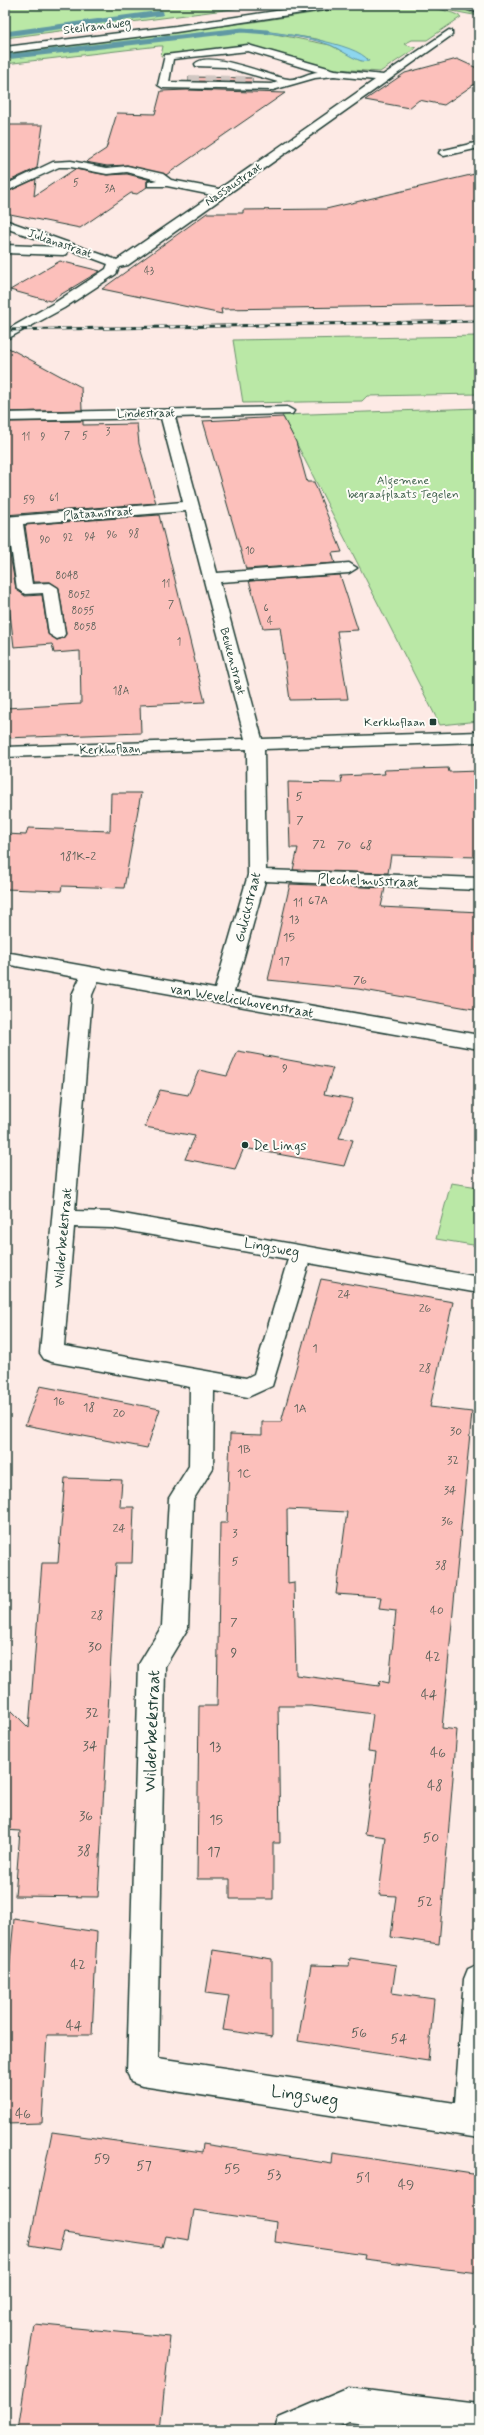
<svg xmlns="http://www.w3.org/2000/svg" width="484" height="2435" font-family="Mynerve,sans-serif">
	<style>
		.green { fill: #bae8a6; stroke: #6c926d; fill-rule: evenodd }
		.water { fill: #8dd6ee; stroke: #6199a4 }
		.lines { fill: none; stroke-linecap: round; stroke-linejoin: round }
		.stream { stroke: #6199a4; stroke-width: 5 }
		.building { fill: #fcc0bb; stroke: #1f3d34; fill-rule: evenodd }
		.minor-tunnel { stroke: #d1c7c2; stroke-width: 10; stroke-dasharray: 10 5.5; stroke-linecap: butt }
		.minor-casing { stroke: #1f3d34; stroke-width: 3 }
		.major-casing { stroke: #1f3d34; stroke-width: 3 }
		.minor { fill: #fdfcf7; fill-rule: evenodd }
		.major { fill: #fdfcf7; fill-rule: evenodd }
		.rail-casing { stroke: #1f3d34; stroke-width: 3 }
		.rail { stroke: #fdfcf7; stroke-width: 2; stroke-dasharray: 5.5; stroke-linecap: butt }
		.poi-dot { fill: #1f3d34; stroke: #fdfcf7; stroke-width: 1.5 }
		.labels { text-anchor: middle; stroke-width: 4; stroke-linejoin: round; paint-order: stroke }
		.far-number-label { font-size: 10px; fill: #565e56 }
		.far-street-label { font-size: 12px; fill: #1f3d34; stroke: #fdfcf7 }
		.far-park-label { font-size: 12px; fill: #3e5f4b; stroke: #fdfcf7 }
		.far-poi-label { font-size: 12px; fill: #1f3d34; stroke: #fdfcf7; text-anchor: end }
		.number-label { font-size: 12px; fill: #565e56 }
		.street-label { font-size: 14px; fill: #1f3d34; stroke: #fdfcf7 }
		.poi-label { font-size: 14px; fill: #1f3d34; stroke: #fdfcf7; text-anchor: start }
		.near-number-label { font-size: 14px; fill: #565e56 }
		.near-street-label { font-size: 17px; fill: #1f3d34; stroke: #fdfcf7 }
	</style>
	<rect width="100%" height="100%" fill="#fdeae5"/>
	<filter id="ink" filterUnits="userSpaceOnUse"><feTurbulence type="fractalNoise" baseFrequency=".025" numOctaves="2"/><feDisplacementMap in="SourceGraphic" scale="8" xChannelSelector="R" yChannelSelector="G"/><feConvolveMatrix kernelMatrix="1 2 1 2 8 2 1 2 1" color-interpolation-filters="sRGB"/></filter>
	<g filter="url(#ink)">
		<path class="green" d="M 5,5 L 264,5 L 5,38 Z
			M 365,5 C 390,5 440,4 461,17 L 427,40 L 412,40 L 404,44 L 416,48 L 380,72 L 323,68 L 245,46 L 161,56 L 163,46 L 159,46 L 5,64 L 5,52 L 253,22 ZM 255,30 L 317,39 L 368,59 L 361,61 L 330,45 Z
			M 420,5 L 453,5 L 479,16 Z
			M 479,336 L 479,394 L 367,396 L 362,401 L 243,403 L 233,340 Z
			M 479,408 L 479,721 L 440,725 L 282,415 Z
			M 451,1183 L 479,1187 L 479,1246 L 436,1239 Z"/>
		<path class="water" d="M 255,30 C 279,33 356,42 369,61 C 358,64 341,49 330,45 C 306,36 279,35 254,31 Z"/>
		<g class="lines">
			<path class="stream" d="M 5,34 L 161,13
				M 5,57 L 242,30 L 267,32"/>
		</g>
		<path class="building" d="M 457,59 L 479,69 L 479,81 L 444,105 L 419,100 L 409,108 L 365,100 L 405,73 Z
			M 189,77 L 252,78 L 252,82 L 189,81 Z
			M 187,90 L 285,93 L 166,175 L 127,165 L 107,166 L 86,162 L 106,149 L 117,113 L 155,114 L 161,91 Z
			M 5,125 L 43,125 L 37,168 L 5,183 Z
			M 75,169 L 107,175 L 127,174 L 151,180 L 147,181 L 147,187 L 137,194 L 131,193 L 80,228 L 5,213 L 5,193 L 36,179 L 34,196 Z
			M 479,173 L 479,305 L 221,309 L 222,314 L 102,289 L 207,213 L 243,213 L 243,210 L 326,209 Z
			M 60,261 L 100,271 L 50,301 L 10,290 Z
			M 5,346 L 81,387 L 82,410 L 5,412 Z
			M 283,417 L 296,442 L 307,482 L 314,482 L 342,552 L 332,553 L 335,563 L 246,569 L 203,421 Z
			M 83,421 L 83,425 L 137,424 L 139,444 L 156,503 L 5,515 L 5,422 Z
			M 159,515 L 205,702 L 140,705 L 141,733 L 5,738 L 5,708 L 81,704 L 80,651 L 54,653 L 52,644 L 14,647 L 5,571 L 5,526 L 16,589 L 25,596 L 42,595 L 48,634 L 57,640 L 63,638 L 66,634 L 59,588 L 50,582 L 33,582 L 25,525 Z
			M 340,575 L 358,630 L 337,631 L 348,699 L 290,700 L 280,627 L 263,628 L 249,581 Z
			M 448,768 L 449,772 L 479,771 L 479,857 L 391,855 L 388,873 L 293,870 L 298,848 L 290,848 L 288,782 L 342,783 L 341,776 L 385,774 L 384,770 Z
			M 111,793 L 141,793 L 124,888 L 62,886 L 61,891 L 5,889 L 5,834 L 26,835 L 28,828 L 110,831 Z
			M 290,884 L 385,888 L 381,907 L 479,912 L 479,1010 L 358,989 L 268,980 Z
			M 238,1051 L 333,1068 L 324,1094 L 353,1099 L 339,1138 L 353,1140 L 344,1166 L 244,1148 L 235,1169 L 185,1159 L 195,1136 L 145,1127 L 160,1090 L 188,1095 L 199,1070 L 227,1076 Z
			M 321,1279 L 453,1302 L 430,1407 L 472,1412 L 442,1728 L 457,1730 L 439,1944 L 391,1937 L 396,1896 L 379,1895 L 386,1837 L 365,1834 L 376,1752 L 368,1751 L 373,1714 L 311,1706 L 278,1706 L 280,1843 L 273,1843 L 273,1899 L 230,1899 L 230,1879 L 197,1879 L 199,1706 L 217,1706 L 220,1523 L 227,1523 L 230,1434 L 262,1435 L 262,1422 L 281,1422 ZM 287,1509 L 347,1512 L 336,1594 L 381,1597 L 379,1609 L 396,1611 L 389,1683 L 380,1681 L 379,1686 L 296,1675 L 294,1582 L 288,1583 Z
			M 40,1386 L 160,1409 L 147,1448 L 25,1425 Z
			M 65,1478 L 122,1480 L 120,1507 L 134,1507 L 132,1563 L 116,1563 L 98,1897 L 15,1896 L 20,1831 L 5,1830 L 5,1704 L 29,1728 L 42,1563 L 58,1563 Z
			M 14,1919 L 97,1932 L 92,2035 L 47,2035 L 42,2123 L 5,2124 L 5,1993 L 7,1993 Z
			M 213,1950 L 272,1959 L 272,2037 L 223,2030 L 229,1996 L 206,1993 Z
			M 350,1958 L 396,1965 L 392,1993 L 434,1999 L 428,2061 L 298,2041 L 311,1965 L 349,1966 Z
			M 52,2132 L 202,2153 L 203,2144 L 332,2164 L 333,2153 L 479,2175 L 479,2273 L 364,2259 L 365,2255 L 275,2242 L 277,2222 L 194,2210 L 189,2240 L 165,2236 L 162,2247 L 64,2233 L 59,2250 L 29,2245 Z
			M 34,2324 L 170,2337 L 160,2430 L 18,2430 Z"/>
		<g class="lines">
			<path class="minor-tunnel" d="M 189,80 L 252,81"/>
			<defs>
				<path id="minor" d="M 460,5 L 479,7 L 479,13 L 462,7 Z
					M 449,30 L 452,31 L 452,35 L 128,265 L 119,267 L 116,274 L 64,308 L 5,340 L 5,331 L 56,302 L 106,269 L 108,264 L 68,249 L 67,254 L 63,255 L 5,253 L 5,245 L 62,247 L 5,228 L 5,220 L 117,260 L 212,195 L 167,186 L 148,186 L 148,182 L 157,180 L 127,172 L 107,174 L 71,167 L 59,167 L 5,192 L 5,185 L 53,162 L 71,161 L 107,168 L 127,166 L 163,174 L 171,180 L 219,189 L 375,80 L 334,76 L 315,78 L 273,90 L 163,88 L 158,85 L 165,55 L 248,45 L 335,70 L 383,75 ZM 248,51 L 318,72 C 309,72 296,81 288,79 C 271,77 208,49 195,64 L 196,66 L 225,67 L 278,82 L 272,84 L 169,82 L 173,59 Z
					M 479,142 L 479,148 L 444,156 L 439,153 L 440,151 Z
					M 287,407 L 294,411 L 292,414 L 175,417 L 217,573 L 349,563 L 357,568 L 349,573 L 220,582 L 262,739 L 479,732 L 479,742 L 264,749 L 266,870 L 479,878 L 479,890 L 265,881 L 234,992 L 479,1035 L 479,1049 L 98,981 L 92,995 L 75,1211 L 112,1212 L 479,1277 L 479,1293 L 309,1263 L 272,1386 L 248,1397 L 214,1391 L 213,1468 L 193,1500 L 188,1628 L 165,1666 L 158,2058 L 455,2103 L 464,1979 L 468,1969 L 479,1964 L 479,2138 L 142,2086 L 131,2082 L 127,2071 L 139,1664 L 162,1626 L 169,1498 L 189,1466 L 190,1387 L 52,1362 L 44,1359 L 40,1353 L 72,995 L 80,978 L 5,964 L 5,952 L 215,989 L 248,875 L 247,749 L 5,757 L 5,747 L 245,739 L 186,511 L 23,524 L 32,584 L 50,583 L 58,588 L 65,634 L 63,637 L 57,639 L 49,634 L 43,593 L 25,594 L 17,589 L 8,525 L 5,525 L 5,517 L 183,502 L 161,418 L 5,421 L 5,413 ZM 74,1227 L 112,1228 L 288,1259 L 254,1374 L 246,1378 L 64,1346 Z
					M 349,2388 L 479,2404 L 479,2430 L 412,2430 L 349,2422 L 331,2430 L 274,2430 L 279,2418 Z"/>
				<path id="major" d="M 316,5 L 340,5 L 335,8 L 176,32 L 5,53 L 5,47 L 176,26 Z"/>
			</defs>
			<use href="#minor" class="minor-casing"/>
			<use href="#major" class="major-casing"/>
			<use href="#minor" class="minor"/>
			<use href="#major" class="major"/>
			<defs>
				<path id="rail" d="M 5,330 L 479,321"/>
			</defs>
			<use href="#rail" class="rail-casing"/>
			<use href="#rail" class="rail"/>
		</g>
	</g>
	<g class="poi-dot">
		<rect x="429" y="718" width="8" height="8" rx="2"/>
		<circle cx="245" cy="1145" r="4"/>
	</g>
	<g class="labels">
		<g class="far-number-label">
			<text x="76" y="186">5</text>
			<text x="110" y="192">3A</text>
			<text x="149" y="274">43</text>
			<text x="108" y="435">3</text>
			<text x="67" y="439">7</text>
			<text x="85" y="439">5</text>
			<text x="26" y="440">11</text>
			<text x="43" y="440">9</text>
			<text x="54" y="501">61</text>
			<text x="29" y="503">59</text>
			<text x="134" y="537">98</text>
			<text x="112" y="538">96</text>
			<text x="90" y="540">94</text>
			<text x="68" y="541">92</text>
			<text x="45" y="543">90</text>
			<text x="250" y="554">10</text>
			<text x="67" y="579">8048</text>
			<text x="166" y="587">11</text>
			<text x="79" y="598">8052</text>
			<text x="171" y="608">7</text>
			<text x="266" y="611">6</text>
			<text x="83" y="614">8055</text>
			<text x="270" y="624">4</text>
			<text x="85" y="630">8058</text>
			<text x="179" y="645">1</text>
			<text x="121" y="694">18A</text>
		</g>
		<g class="far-street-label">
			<text transform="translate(97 26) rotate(-7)" y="4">Steilrandweg</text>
			<text transform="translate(233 184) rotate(-35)" y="4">Nassaustraat</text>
			<text transform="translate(60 243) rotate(19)" y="4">Julianastraat</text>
			<text transform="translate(146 413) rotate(-1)" y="4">Lindestraat</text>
			<text transform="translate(98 513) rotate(-4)" y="4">Plataanstraat</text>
			<text transform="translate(233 661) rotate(75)" y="4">Beukenstraat</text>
			<text transform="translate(110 749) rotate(-2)" y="4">Kerkhoflaan</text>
		</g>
		<g class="far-park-label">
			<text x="403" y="484">Algemene<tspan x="403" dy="14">begraafplaats Tegelen</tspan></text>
		</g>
		<g class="far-poi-label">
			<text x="425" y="726">Kerkhoflaan</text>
		</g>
		<g class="number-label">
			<text x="299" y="800">5</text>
			<text x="300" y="824">7</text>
			<text x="319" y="848">72</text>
			<text x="344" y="849">70</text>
			<text x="366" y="849">68</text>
			<text x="78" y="860">181K-2</text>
			<text x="318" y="904">67A</text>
			<text x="298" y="906">11</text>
			<text x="294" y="923">13</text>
			<text x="289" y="941">15</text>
			<text x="284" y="965">17</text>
			<text x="360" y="984">76</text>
			<text x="285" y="1072">9</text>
			<text x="344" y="1298">24</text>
			<text x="425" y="1312">26</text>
			<text x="315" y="1352">1</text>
			<text x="425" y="1372">28</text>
			<text x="59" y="1405">16</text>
			<text x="89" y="1411">18</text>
			<text x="300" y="1412">1A</text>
			<text x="119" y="1417">20</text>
			<text x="456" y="1435">30</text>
			<text x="244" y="1453">1B</text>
			<text x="453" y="1464">32</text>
			<text x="244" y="1477">1C</text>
			<text x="450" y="1494">34</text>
			<text x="447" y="1525">36</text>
			<text x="119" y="1532">24</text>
			<text x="235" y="1537">3</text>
			<text x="235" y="1565">5</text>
			<text x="441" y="1569">38</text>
			<text x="437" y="1614">40</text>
			<text x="97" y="1619">28</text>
			<text x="234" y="1626">7</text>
		</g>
		<g class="street-label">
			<text transform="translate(368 880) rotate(2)" y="5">Plechelmusstraat</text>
			<text transform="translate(247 907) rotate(-76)" y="5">Gulickstraat</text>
			<text transform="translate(242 1000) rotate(10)" y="5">van Wevelickhovenstraat</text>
			<text transform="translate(62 1238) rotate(-85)" y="5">Wilderbeekstraat</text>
			<text transform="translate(272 1247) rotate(10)" y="5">Lingsweg</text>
		</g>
		<g class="poi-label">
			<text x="253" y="1150">De Lings</text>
		</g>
		<g class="near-number-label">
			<text x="95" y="1651">30</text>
			<text x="234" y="1657">9</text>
			<text x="433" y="1661">42</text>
			<text x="429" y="1699">44</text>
			<text x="92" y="1717">32</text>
			<text x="90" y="1750">34</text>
			<text x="215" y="1751">13</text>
			<text x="438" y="1757">46</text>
			<text x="435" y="1790">48</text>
			<text x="86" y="1820">36</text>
			<text x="216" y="1824">15</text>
			<text x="431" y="1842">50</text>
			<text x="84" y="1855">38</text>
			<text x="214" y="1856">17</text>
			<text x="425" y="1906">52</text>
			<text x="78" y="1969">42</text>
			<text x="74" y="2030">44</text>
			<text x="359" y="2037">56</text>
			<text x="399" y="2043">54</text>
			<text x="23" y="2118">46</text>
			<text x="102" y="2163">59</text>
			<text x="144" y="2170">57</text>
			<text x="232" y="2173">55</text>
			<text x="274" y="2179">53</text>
			<text x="363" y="2182">51</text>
			<text x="406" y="2189">49</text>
		</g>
		<g class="near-street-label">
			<text transform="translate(151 1731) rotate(-88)" y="6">Wilderbeekstraat</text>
			<text transform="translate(305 2095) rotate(8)" y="6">Lingsweg</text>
		</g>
	</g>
	<rect width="484" height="2435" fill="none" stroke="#fdfcf7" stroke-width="20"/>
	<rect x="10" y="10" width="464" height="2415" fill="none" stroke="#1f3d34" stroke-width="1.5" filter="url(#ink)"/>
</svg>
